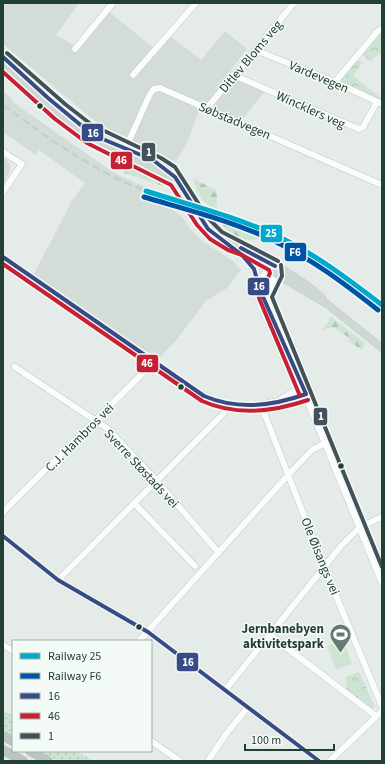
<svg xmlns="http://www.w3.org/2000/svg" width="385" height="764" font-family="'Source Sans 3',sans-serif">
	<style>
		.built { fill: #d3dcd7 }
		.grass { fill: url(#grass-dots) }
		.forest { fill: url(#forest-firs) }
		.park { fill: url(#park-crowns) }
		.pitch { fill: #cee4d3 }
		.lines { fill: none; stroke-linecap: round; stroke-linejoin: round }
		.minor-casing { stroke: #c2c8c5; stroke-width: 7 }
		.major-casing { stroke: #c1cac7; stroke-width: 8 }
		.highway-casing { stroke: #c1cac7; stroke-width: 10 }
		.minor { stroke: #fbfcfc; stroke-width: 6 }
		.major { stroke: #ced7d3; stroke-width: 7 }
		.highway { stroke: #bac4c0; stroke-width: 9 }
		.rail { stroke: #c7ccc9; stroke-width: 2; stroke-dasharray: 8 4; stroke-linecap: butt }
		.bus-1-casing { stroke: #f4faf6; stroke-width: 7 }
		.bus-2-casing { stroke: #f4faf6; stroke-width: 7 }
		.bus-3-casing { stroke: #f4faf6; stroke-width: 7 }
		.bus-1 { stroke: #394b85; stroke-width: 4 }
		.bus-2 { stroke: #c72035; stroke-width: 4 }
		.bus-3 { stroke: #43525a; stroke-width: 4 }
		.rail-1-casing { stroke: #f4faf6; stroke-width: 8 }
		.rail-2-casing { stroke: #f4faf6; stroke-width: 8 }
		.rail-1 { stroke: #00a9ce; stroke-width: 5 }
		.rail-2 { stroke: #0054a6; stroke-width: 5 }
		.bus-dot { fill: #223f34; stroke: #f4faf6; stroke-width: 1.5 }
		.labels { text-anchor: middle; stroke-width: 3; stroke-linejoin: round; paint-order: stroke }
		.street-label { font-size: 13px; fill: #223f34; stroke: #f4faf6 }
		.poi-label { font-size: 13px; font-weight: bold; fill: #223f34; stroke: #f4faf6; text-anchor: end }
		.line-badge { stroke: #f4faf6; stroke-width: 1.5 }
		.badge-label { font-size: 11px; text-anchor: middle; font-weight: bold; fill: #fff }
	</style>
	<defs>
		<pattern id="grass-dots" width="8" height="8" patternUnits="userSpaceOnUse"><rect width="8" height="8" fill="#cee4d3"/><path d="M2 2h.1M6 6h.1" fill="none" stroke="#b1c5b6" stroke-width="1.8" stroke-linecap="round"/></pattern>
		<pattern id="forest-firs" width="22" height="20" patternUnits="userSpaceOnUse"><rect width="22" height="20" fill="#cee4d3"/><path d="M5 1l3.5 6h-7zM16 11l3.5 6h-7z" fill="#b1c5b6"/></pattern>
		<pattern id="park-crowns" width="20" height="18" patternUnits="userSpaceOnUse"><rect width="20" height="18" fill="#cee4d3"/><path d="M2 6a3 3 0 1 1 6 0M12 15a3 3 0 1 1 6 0" fill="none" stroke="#b1c5b6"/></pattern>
	</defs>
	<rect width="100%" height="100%" fill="#e5ebe8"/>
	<path class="built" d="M 3,3 L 79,3 L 56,35 L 77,47 L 107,10 L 156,50 L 169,35 L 201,60 L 225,31 L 247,49 L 230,71 L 265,91 L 242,120 L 204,104 L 199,110 L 189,138 L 176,162 L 101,126 L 3,44 Z
		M 3,92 L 12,98 L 11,100 L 14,103 L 114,173 L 154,191 L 251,221 L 304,246 L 343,272 L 382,301 L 382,309 L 314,259 L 285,243 L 249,227 L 174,204 L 168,206 L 183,218 L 190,229 L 201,240 L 234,262 L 241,270 L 227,288 L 206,301 L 178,338 L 159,358 L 154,358 L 34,274 L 73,199 L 85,183 L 39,150 L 36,155 L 3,132 Z
		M 3,157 L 9,163 L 10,171 L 3,185 Z"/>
	<path class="grass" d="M 3,710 L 13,716 L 13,736 L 3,731 Z
		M 40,751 L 76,751 L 94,761 L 58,761 Z"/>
	<path class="forest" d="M 127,162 L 163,178 L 174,186 L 163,186 L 125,173 L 118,165 Z
		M 193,178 L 217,191 L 217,207 L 214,208 C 202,204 196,190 193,178 Z
		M 221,222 L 257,234 L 259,238 C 247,245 227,234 221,222 Z
		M 330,316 L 365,343 L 362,350 L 348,341 L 350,338 L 332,327 L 320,331 L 328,323 Z"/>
	<path class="park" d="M 382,31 L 382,56 L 379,54 L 370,61 L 362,54 Z
		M 357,60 L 363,62 L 353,76 L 380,97 L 382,95 L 382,101 L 343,84 L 342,78 Z
		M 359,672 L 375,707 L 369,710 L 347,692 L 346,677 Z"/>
	<path class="pitch" d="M 343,640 L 352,664 L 336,670 L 327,646 Z"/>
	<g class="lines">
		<defs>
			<path id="minor" d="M 75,49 L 113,3
				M 255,50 L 335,82 L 382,104
				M 133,75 L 196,3
				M 233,75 L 359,129 L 363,127 L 377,102
				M 335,82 L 377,32 L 382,28
				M 207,108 L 294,3
				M 3,152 L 22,164 L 3,192
				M 124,152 L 150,94 L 154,89 L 160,88 L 382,185
				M 3,257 L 194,390 C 222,407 247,409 278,401 C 287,398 296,398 306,394
				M 247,259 L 255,268 L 259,285
				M 271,268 C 260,276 255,288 265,297 L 382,583
				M 265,297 L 276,274 L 275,266
				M 15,367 L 108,429 L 156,480 L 219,553
				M 280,400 L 302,386
				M 261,405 L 324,567 L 382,706
				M 134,503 L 195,566
				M 3,512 L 154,362
				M 3,536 L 58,580 L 148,632 L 319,761
				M 58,580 L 224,413 L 227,405
				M 270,635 L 376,716
				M 139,641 L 288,475 L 313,449 L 326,443
				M 3,645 L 13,651
				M 226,689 L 341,546 L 360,527 L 382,517
				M 151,741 L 180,761
				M 208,761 L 226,734 L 248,707
				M 330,761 L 382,711"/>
			<path id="major" d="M 3,57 L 61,109 L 89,130 L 109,141 L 158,163 L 171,172 L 202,221 L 218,237 L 255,262 L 327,304 L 382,348
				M 3,64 L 59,115 L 91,138 L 175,180
				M 235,246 C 256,252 308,283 322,298"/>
			<path id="highway" d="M 3,736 L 13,741
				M 3,750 L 23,761
				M 30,751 L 48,761"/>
		</defs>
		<use href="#minor" class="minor-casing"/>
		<use href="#major" class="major-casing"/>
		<use href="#highway" class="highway-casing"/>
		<use href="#minor" class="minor"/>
		<use href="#major" class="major"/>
		<use href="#highway" class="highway"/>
		<path class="rail" d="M 3,105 C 48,138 93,171 146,191"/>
		<defs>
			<path id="bus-1" d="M 3,57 L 48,98 L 83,127 L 105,140 L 153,160 L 175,177 L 208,229 L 242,255 L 254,269 L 260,290 L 306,394
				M 241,248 L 275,266
				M 3,257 L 204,396 C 237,410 273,406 306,394
				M 3,536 L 58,580 L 148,632 L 319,761"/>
			<path id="bus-2" d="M 3,72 L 55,119 L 87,143 L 171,185 L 197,225 L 210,239 L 228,250 L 242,255 L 269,270 L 270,273 L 259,298 L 300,396
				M 3,264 L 202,401 C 236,416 273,412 308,400"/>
			<path id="bus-3" d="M 7,53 L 65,104 L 92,125 L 161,158 L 175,167 L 207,217 L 222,232 L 278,261
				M 281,265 L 282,276 L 272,297 L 382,567"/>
		</defs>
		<use href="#bus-1" class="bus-1-casing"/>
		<use href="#bus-2" class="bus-2-casing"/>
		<use href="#bus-3" class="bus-3-casing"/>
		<use href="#bus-1" class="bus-1"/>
		<use href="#bus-2" class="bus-2"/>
		<use href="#bus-3" class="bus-3"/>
		<defs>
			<path id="rail-1" d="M 146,191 C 189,205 234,216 275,235 C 314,253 348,279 382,305"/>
			<path id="rail-2" d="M 144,197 C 188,210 233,221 274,241 C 312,259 345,284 378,310"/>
		</defs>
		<use href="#rail-1" class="rail-1-casing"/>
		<use href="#rail-2" class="rail-2-casing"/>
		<use href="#rail-1" class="rail-1"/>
		<use href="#rail-2" class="rail-2"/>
	</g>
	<defs>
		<symbol id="stadium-pin" viewBox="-11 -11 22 30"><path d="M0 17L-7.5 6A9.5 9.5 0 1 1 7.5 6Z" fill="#667b73" stroke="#f4faf6"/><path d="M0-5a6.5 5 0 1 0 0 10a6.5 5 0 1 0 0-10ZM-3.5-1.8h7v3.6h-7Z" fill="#fff"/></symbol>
	</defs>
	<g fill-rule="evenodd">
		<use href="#stadium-pin" x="328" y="622" width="25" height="34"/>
	</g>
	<g class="bus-dot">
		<circle cx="40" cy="106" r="3.5"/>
		<circle cx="181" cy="387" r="3.5"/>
		<circle cx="341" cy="466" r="3.5"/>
		<circle cx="139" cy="627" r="3.5"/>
	</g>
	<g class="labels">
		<g class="street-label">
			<text transform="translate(250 56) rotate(-50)" y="5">Ditlev Bloms veg</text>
			<text transform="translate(319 76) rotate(23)" y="5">Vardevegen</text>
			<text transform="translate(311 109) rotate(24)" y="5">Wincklers veg</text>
			<text transform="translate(235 120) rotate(23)" y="5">Søbstadvegen</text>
			<text transform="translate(79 437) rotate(-45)" y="5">C.J. Hambros vei</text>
			<text transform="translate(142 468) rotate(47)" y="5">Sverre Støstads vei</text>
			<text transform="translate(321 556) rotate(68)" y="5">Ole Øisangs vei</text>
		</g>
		<g class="poi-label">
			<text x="324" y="633">Jernbanebyen<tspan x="324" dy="15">aktivitetspark</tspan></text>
		</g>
	</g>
	<g class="line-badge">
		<rect x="81" y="123" width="23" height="19" rx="4" fill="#394b85"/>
		<rect x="141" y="142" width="15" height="20" rx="4" fill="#43525a"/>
		<rect x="110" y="151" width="23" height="19" rx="4" fill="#c72035"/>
		<rect x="260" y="224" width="23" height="19" rx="4" fill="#00a9ce"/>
		<rect x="284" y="242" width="23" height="20" rx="4" fill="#0054a6"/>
		<rect x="247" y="277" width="23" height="19" rx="4" fill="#394b85"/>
		<rect x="136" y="354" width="23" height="19" rx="4" fill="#c72035"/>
		<rect x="313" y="407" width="15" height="19" rx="4" fill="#43525a"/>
		<rect x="176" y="652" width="23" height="20" rx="4" fill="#394b85"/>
	</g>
	<g class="badge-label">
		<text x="93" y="137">16</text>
		<text x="149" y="156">1</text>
		<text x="121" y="164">46</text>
		<text x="271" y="237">25</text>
		<text x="295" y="256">F6</text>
		<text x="259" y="290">16</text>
		<text x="147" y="367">46</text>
		<text x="321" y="420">1</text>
		<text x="188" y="666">16</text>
	</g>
	<rect width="385" height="764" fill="none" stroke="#223f34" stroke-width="8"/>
	<rect x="12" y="640" width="140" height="112" fill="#f4faf6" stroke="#a0afa8"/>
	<rect x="20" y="653" width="20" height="6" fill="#00a9ce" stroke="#a0afa8"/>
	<text x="48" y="660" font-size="12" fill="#223f34">Railway 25</text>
	<rect x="20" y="673" width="20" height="6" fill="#0054a6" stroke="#a0afa8"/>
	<text x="48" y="680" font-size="12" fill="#223f34">Railway F6</text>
	<rect x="20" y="693" width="20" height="6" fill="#394b85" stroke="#a0afa8"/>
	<text x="48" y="700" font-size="12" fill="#223f34">16</text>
	<rect x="20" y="713" width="20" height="6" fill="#c72035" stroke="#a0afa8"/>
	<text x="48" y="720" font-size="12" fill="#223f34">46</text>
	<rect x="20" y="733" width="20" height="6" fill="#43525a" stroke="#a0afa8"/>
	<text x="48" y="740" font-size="12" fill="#223f34">1</text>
	<path d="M245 744v6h89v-6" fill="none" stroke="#223f34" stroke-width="2"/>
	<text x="251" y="744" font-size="12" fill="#223f34" stroke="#f4faf6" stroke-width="3" paint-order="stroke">100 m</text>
</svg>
